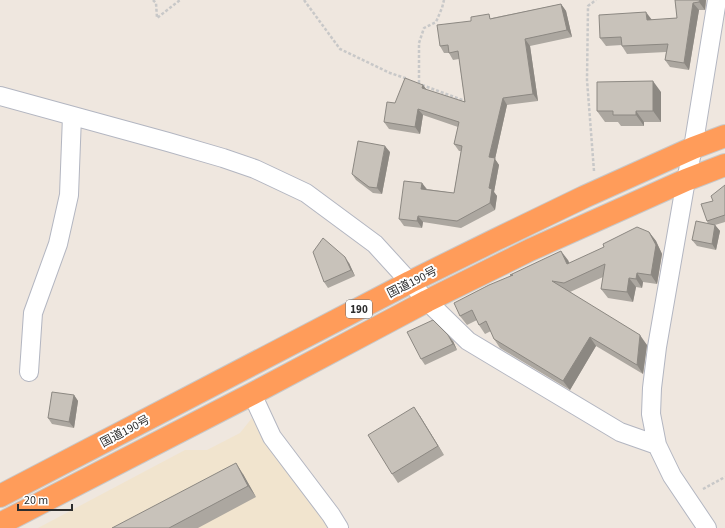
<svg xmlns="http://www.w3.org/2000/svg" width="725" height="528" font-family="'Source Sans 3','Noto Sans JP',sans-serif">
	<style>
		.education { fill: #f1e4ce }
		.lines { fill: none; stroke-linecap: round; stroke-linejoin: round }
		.minor-casing { stroke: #b3b6c1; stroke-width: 20 }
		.highway-casing { stroke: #c8c8c8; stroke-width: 24 }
		.path { stroke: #c8c8c8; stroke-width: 2.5; stroke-dasharray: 3 2; stroke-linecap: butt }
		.minor { stroke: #fff; stroke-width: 18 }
		.highway { stroke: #ff9c5a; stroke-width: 22 }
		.wall { fill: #aca7a0 }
		.shaded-wall { fill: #8c8882 }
		.building { fill: #c8c2ba; stroke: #8c8882 }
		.labels { text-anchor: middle; stroke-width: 4; stroke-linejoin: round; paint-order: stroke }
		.shield { fill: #fff; stroke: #6c6c6c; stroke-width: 1 }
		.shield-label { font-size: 11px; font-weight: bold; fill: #2d2d2d }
		.street-label { font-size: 12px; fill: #2d2d2d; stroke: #fff }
	</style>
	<rect width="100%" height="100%" fill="#efe7df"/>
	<path class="education" d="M 252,418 L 325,515 L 332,528 L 38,528 L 185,450 L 207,450 L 240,433 Z"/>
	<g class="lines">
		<defs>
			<path id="minor" d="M 0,96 L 168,142 L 223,158 L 255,169 L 306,193 L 375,244 L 427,301 L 468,341 L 620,432 L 657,445
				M 29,372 L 33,313 L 58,244 L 69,195 L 72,116
				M 252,394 L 272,437 L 331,515 L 339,528
				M 707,528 L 672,476 L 657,445 L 651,414 L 652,388 L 657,347 L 686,180 L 693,148 L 717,0"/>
			<path id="highway" d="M 0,496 L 410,282 L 495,240 L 584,197 L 693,148 L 725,136
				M 0,524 L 252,394 L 427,301 L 530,250 L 686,180 L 725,165"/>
		</defs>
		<use href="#minor" class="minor-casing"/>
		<use href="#highway" class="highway-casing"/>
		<path class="path" d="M 153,0 L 156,3 L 157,18 L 180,0
			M 304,0 L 340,49 L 390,73 L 408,79
			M 419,83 L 419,43 L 424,28 L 436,22 L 442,8 L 444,0
			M 422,85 L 468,102
			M 594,171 L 587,80 L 588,6 L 596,0
			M 703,489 L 725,477"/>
		<use href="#minor" class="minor"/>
		<use href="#highway" class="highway"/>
	</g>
	<path class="wall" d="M 675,0 L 706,0 L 705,10 L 699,10 L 689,70 L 670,67 L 665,60 L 666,52 L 627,54 L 622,46 L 622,45 L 606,46 L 600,38 L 652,20 L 677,18 Z
		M 561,4 L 566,11 L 572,37 L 530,46 L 538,101 L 507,105 L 495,159 L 499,165 L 494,192 L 497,196 L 495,210 L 461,228 L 423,222 L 422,228 L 404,226 L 399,219 L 422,183 L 427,189 L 454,193 L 461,151 L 459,151 L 454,144 L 458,127 L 423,115 L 420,134 L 389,129 L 384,122 L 395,103 L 423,85 L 427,90 L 465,102 L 459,59 L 453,60 L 449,53 L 444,53 L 440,46 L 492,18 Z
		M 661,92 L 661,122 L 644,122 L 644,126 L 621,126 L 618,122 L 605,122 L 597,111 Z
		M 390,152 L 382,194 L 373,193 L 356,180 L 352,174 Z
		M 725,185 L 725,222 L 715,225 L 720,231 L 716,250 L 697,246 L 692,240 L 708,224 L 707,221 L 713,201 Z
		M 649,232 L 656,241 L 662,254 L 657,284 L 643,282 L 642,288 L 636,287 L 633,302 L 608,298 L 601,289 L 603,277 L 570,292 L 647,345 L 643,374 L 596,346 L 570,390 L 500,348 L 494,339 L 491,331 L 485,334 L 479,325 L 477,320 L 467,325 L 460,316 L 511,276 L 510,275 L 568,260 L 569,263 Z
		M 349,263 L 355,276 L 328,288 L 324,282 Z
		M 453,341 L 457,350 L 425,365 L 421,359 Z
		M 74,395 L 78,401 L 74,428 L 52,424 L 48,418 Z
		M 420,416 L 444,455 L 398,483 L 392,474 Z
		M 243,474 L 256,497 L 198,528 L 112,528 Z"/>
	<path class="shaded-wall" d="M 700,0 L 706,0 L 705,10 L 699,2 Z
		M 693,3 L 699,10 L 689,70 L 684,63 Z
		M 561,4 L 566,11 L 572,37 L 567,30 Z
		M 646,12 L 652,20 L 647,20 Z
		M 525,39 L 530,46 L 538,101 L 533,94 Z
		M 653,81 L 661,92 L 661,122 L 653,111 Z
		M 423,85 L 428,92 L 422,88 Z
		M 503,98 L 507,105 L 495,159 L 499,165 L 494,192 L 497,196 L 495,210 L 490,203 L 489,188 L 489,157 Z
		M 418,109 L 423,115 L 420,134 L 415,127 Z
		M 636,111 L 644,122 L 644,126 L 636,115 Z
		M 385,146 L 390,152 L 382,194 L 377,188 Z
		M 422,183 L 427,190 L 421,189 Z
		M 418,216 L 423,222 L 422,228 L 417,221 Z
		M 715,225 L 720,231 L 716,250 L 712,244 Z
		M 649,232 L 656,241 L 662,254 L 657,284 L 651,275 Z
		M 561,251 L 568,260 L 573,273 L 567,264 Z
		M 345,257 L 349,263 L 355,276 L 351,270 Z
		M 637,273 L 643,282 L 642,288 L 636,279 Z
		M 629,278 L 636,287 L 633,302 L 627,292 Z
		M 448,335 L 453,341 L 457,350 L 453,344 Z
		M 640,335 L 647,345 L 643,374 L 637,365 Z
		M 590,337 L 596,346 L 570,390 L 563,381 Z
		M 74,395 L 78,401 L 74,428 L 69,422 Z
		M 414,407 L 420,416 L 444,455 L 438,446 Z
		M 236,463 L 243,474 L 256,497 L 248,486 Z"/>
	<path class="building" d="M 675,0 L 700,0 L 699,2 L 693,3 L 684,63 L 665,60 L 668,44 L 622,46 L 621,37 L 600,38 L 599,15 L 646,12 L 647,20 L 677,18 Z
		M 561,4 L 567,30 L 525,39 L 533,94 L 503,98 L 489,157 L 495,158 L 489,188 L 492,189 L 490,203 L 457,221 L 418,216 L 417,221 L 399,219 L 404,181 L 422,183 L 421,189 L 454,193 L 462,146 L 454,144 L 459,122 L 418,109 L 415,127 L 384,122 L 387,102 L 395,103 L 405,78 L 423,85 L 422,88 L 465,102 L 458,51 L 449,53 L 448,45 L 440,46 L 437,25 L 471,21 L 471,17 L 489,14 L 490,19 Z
		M 653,81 L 653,111 L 636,111 L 636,115 L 613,115 L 613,111 L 597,111 L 597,82 Z
		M 358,141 L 385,146 L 377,188 L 369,187 L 352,174 Z
		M 725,185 L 725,215 L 707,221 L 701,204 L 713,201 L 711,196 Z
		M 696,221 L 715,225 L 712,244 L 692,240 Z
		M 637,227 L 649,232 L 656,245 L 651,275 L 637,273 L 636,279 L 629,278 L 627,292 L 601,289 L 605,264 L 564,283 L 552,281 L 640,335 L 637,365 L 590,337 L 563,381 L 494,339 L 486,321 L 479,325 L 472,310 L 460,316 L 454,303 L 489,285 L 513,275 L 510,275 L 546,258 L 561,251 L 567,264 L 604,247 L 603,244 Z
		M 323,238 L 345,257 L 351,270 L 324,282 L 313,252 Z
		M 433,320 L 448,335 L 453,344 L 421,359 L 407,332 Z
		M 52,392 L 74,395 L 69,422 L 48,418 Z
		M 414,407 L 438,446 L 392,474 L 368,435 Z
		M 236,463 L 248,486 L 169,528 L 112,528 Z"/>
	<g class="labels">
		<rect class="shield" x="346" y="300" width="26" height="18" rx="3"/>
		<g class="shield-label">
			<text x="359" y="313">190</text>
		</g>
		<g class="street-label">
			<text transform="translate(412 282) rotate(-27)" y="4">国道190号</text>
			<text transform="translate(125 431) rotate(-28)" y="4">国道190号</text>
		</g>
	</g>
	<path d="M18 504v6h54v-6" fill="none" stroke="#2d2d2d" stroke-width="2"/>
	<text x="24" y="504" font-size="12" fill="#2d2d2d" stroke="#ffffff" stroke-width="3" paint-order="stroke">20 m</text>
</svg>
